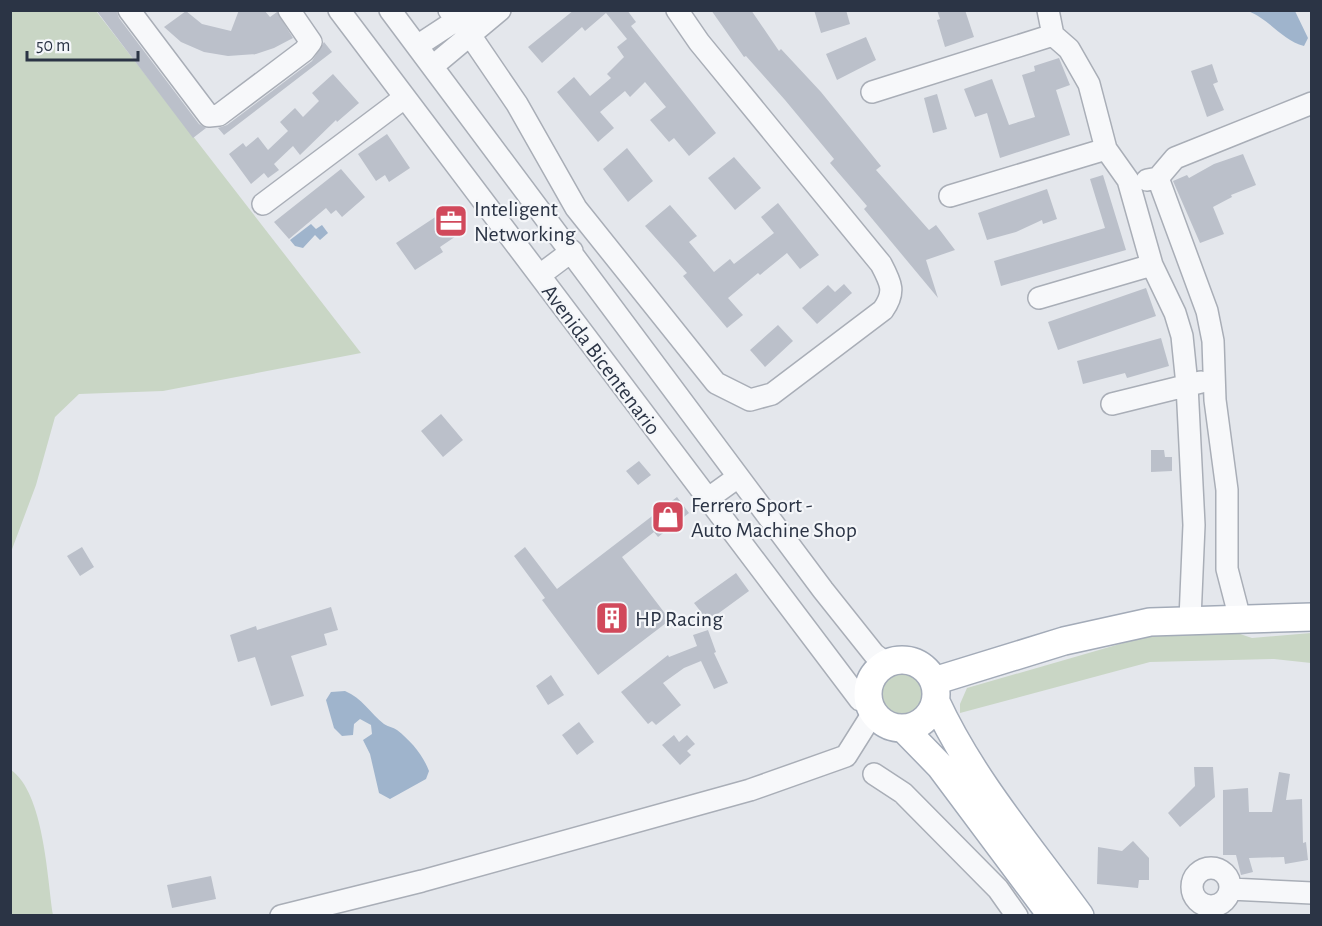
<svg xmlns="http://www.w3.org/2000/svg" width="1322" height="926" font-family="'Alegreya Sans',sans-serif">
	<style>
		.green { fill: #c9d6c5 }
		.water { fill: #9fb4cc }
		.building { fill: #bbc0ca }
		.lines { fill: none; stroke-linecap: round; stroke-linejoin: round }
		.minor-casing { stroke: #a9aeb7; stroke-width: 24 }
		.major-casing { stroke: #a3abb8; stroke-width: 30 }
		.minor { stroke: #f7f8fa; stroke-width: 21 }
		.major { stroke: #fff; stroke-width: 27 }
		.labels { text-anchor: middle; stroke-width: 4.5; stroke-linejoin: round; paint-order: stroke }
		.poi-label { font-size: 22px; fill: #2b3445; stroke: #f4f6f9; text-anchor: start }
		.street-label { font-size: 22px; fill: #2b3445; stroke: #f4f6f9 }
	</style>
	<rect width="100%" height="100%" fill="#e4e7ec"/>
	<path class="green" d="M 11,10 L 96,11 L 361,353 L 163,391 L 79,394 L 55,417 L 36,485 L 11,552 Z
		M 1231,631 L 1252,638 L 1311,633 L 1311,663 L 1274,659 L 1150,662 L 960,713 L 960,704 L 967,688 L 1144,637 L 1173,633 Z
		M878 696a24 24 0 1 1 48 0a24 24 0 1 1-48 0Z
		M 11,770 C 44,793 47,877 53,915 L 11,915 Z"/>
	<path class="water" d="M 1248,11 L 1295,11 L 1308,38 L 1304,46 C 1282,40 1269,19 1248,11 Z
		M 311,224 L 316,229 L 322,225 L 328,233 L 320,240 L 315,235 L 303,248 L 295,246 L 290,240 Z
		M 345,691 C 362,698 370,713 384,724 C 388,727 393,727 397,730 C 411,741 423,755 429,771 L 426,779 L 390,799 L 379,793 L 370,754 L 363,740 L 372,734 L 371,725 L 360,719 L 354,724 L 353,735 L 342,736 L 334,728 L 326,700 L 331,692 Z"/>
	<path class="building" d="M 96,10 L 116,10 L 119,18 L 199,124 L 206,128 L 193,138 Z
		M 239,10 L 264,10 L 270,17 L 277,12 L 293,38 L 274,48 L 256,54 L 228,56 L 204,52 L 181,42 L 164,27 L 186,11 L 202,24 L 231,31 Z
		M 574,10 L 627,10 L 636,22 L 631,26 L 716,133 L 689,156 L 674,138 L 669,142 L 650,120 L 666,107 L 645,82 L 630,97 L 625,91 L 600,112 L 614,128 L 598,142 L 557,92 L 574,77 L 590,96 L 611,78 L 607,74 L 624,57 L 617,47 L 627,39 L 606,13 L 585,31 L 582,27 L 542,63 L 528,47 Z
		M 711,10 L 751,10 L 779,51 L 781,49 L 821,92 L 881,166 L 876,170 L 929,230 L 936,225 L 955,250 L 926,260 L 938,298 L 864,209 L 867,206 L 830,163 L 834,159 L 785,100 L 746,56 L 744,57 Z
		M 814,10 L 846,10 L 850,24 L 821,33 Z
		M 937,10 L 965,10 L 974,37 L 945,47 L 937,20 L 940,19 Z
		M 866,37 L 876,60 L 837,80 L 826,54 Z
		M 324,42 L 332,52 L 224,135 L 218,128 L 227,125 L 312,61 Z
		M 1059,58 L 1070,85 L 1056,90 L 1070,135 L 1000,158 L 987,113 L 975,117 L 964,89 L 992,79 L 1009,125 L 1035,117 L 1022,75 L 1035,71 L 1034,66 Z
		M 1212,64 L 1218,82 L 1213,84 L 1224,110 L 1207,117 L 1191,71 Z
		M 333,74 L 359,103 L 337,122 L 336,120 L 300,155 L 293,146 L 274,164 L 279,170 L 268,178 L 264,173 L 251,184 L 229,154 L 243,143 L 246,147 L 258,137 L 268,150 L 288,131 L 280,122 L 295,108 L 303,117 L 319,101 L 312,93 Z
		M 937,94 L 947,129 L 933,133 L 924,98 Z
		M 387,134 L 410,168 L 389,182 L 385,175 L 376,181 L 358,154 Z
		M 627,148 L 653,181 L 628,202 L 603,169 Z
		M 1243,154 L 1256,185 L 1231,195 L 1232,197 L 1213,207 L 1224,234 L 1200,243 L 1173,181 L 1187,175 L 1189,178 L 1214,164 Z
		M 734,157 L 761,188 L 735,210 L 708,178 Z
		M 341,169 L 365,197 L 342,217 L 336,210 L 331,214 L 326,208 L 289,239 L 274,222 Z
		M 1103,175 L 1126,250 L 1001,286 L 994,261 L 1105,228 L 1090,179 Z
		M 1047,189 L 1057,219 L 1043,224 L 1042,220 L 1016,232 L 987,240 L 978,213 Z
		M 778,203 L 819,255 L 800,269 L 787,253 L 760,275 L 758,273 L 728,298 L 743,315 L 727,328 L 683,276 L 687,273 L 645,226 L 670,205 L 697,236 L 689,242 L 714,272 L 730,259 L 734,264 L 774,233 L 761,217 Z
		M 446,210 L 462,232 L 440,247 L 443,252 L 415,270 L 396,243 Z
		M 844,284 L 852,293 L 817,324 L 802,308 L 828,285 L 835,292 Z
		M 1146,288 L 1156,316 L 1058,350 L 1048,322 Z
		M 778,325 L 793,341 L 765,367 L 750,350 Z
		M 1161,338 L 1169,366 L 1127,378 L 1125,373 L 1083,384 L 1077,361 Z
		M 441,414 L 463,440 L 443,457 L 421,431 Z
		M 1151,450 L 1164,450 L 1165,457 L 1172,457 L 1172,471 L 1151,472 Z
		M 639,461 L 651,475 L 638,485 L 626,471 Z
		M 677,497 L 689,513 L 658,537 L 654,532 L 622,557 L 670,620 L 598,675 L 542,600 L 545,598 L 514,556 L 525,547 L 557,589 Z
		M 82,547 L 94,567 L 80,576 L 67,556 Z
		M 736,573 L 749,591 L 708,621 L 694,603 Z
		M 331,607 L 338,630 L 324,634 L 327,645 L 291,656 L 304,696 L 271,706 L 255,657 L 238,662 L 230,635 L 256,626 L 257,630 Z
		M 708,630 L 716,652 L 714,653 L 728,683 L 714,689 L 701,661 L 684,668 L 663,683 L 681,705 L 656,725 L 652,721 L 648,724 L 621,692 L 668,655 L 669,657 L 697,646 L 693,635 Z
		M 551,675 L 564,695 L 548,705 L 536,686 Z
		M 579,722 L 594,742 L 577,755 L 562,735 Z
		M 674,735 L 679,742 L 687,735 L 695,744 L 687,751 L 691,755 L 680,765 L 662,745 Z
		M 1194,767 L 1213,767 L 1215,797 L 1180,827 L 1168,813 L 1195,786 Z
		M 1279,772 L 1290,774 L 1286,800 L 1302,799 L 1303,843 L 1306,842 L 1308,860 L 1285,864 L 1284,857 L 1249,858 L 1253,872 L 1241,875 L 1236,855 L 1223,855 L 1223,790 L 1248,788 L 1249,812 L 1272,812 Z
		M 1133,841 L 1149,858 L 1149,880 L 1139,880 L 1138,888 L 1097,884 L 1098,847 L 1122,851 Z
		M 211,876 L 216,899 L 172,908 L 167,885 Z"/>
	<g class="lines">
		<defs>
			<path id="minor" d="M 129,10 L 209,116 L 219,115 L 304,51 L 311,42 L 289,10
				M 339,10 L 860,700 L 869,702
				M 390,10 L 823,590 L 874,654 L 886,663
				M 449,10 L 470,35 L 517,104 L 576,208 L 716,383 L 750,400 L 772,394 L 883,310 C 896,292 891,283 881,264 L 699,42 L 677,10
				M 1048,10 L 1053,35 L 1069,49 L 1089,84 L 1106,149 L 1128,180 L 1152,265 L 1175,313 L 1182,336 L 1187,385 L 1194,525 L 1190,619
				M 417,46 L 472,10
				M 433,66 L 500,10
				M 872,92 L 1053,35
				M 1158,178 L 1207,311 L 1213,341 L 1215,400 L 1227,490 L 1227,569 L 1240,619
				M 1147,180 L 1158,178 L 1175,158 L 1312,103
				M 950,196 L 1106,149
				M 263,204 L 404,98
				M 540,275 L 572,251
				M 1039,298 L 1152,265
				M 1112,404 L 1201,382
				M 706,500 L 738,477
				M 874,774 L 903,793 L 998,889 L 1017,916
				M1192 887a19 19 0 1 1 38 0a19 19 0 1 1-38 0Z
				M 1230,889 L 1312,893
				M 281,916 L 422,881 L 750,790 L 846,756 L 873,713"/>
			<path id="major" d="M868 694a34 34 0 1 1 68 0a34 34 0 1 1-68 0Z
				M 934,681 L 1064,641 L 1150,622 L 1312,617
				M 936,702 C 972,780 1030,847 1080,916
				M 903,728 L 940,766 L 1052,916"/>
		</defs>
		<use href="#minor" class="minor-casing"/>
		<use href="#major" class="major-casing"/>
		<use href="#minor" class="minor"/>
		<use href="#major" class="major"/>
	</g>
	<defs>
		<symbol id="office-square" viewBox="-11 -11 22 22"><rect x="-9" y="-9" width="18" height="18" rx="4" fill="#d1495b" stroke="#f4f6f9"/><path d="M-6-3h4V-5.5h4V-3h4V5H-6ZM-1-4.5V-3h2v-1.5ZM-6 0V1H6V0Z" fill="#fff"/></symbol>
		<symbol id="shop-square" viewBox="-11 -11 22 22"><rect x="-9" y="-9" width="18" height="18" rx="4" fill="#d1495b" stroke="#f4f6f9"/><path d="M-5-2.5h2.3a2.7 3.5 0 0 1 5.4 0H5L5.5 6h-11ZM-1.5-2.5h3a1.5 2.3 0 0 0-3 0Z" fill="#fff"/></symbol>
		<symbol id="building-square" viewBox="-11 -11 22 22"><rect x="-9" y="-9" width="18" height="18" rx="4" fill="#d1495b" stroke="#f4f6f9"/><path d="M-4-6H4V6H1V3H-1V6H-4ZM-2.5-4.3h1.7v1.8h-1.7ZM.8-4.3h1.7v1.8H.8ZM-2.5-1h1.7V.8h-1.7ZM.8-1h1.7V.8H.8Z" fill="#fff"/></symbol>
	</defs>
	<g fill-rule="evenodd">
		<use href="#office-square" x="432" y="202" width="38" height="38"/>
		<use href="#shop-square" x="649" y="498" width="38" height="38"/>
		<use href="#building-square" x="593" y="599" width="38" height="38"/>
	</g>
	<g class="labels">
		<g class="poi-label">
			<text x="474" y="216">Inteligent<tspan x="474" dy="25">Networking</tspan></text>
			<text x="691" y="512">Ferrero Sport -<tspan x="691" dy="25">Auto Machine Shop</tspan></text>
			<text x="635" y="626">HP Racing</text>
		</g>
		<g class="street-label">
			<text transform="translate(602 359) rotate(53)" y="8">Avenida Bicentenario</text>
		</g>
	</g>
	<rect width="1322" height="926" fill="none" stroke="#2b3445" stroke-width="24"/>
	<path d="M27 51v9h111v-9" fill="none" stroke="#2b3445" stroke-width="3"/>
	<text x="36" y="51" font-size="18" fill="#2b3445" stroke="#f4f6f9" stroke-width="4.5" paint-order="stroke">50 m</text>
</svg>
